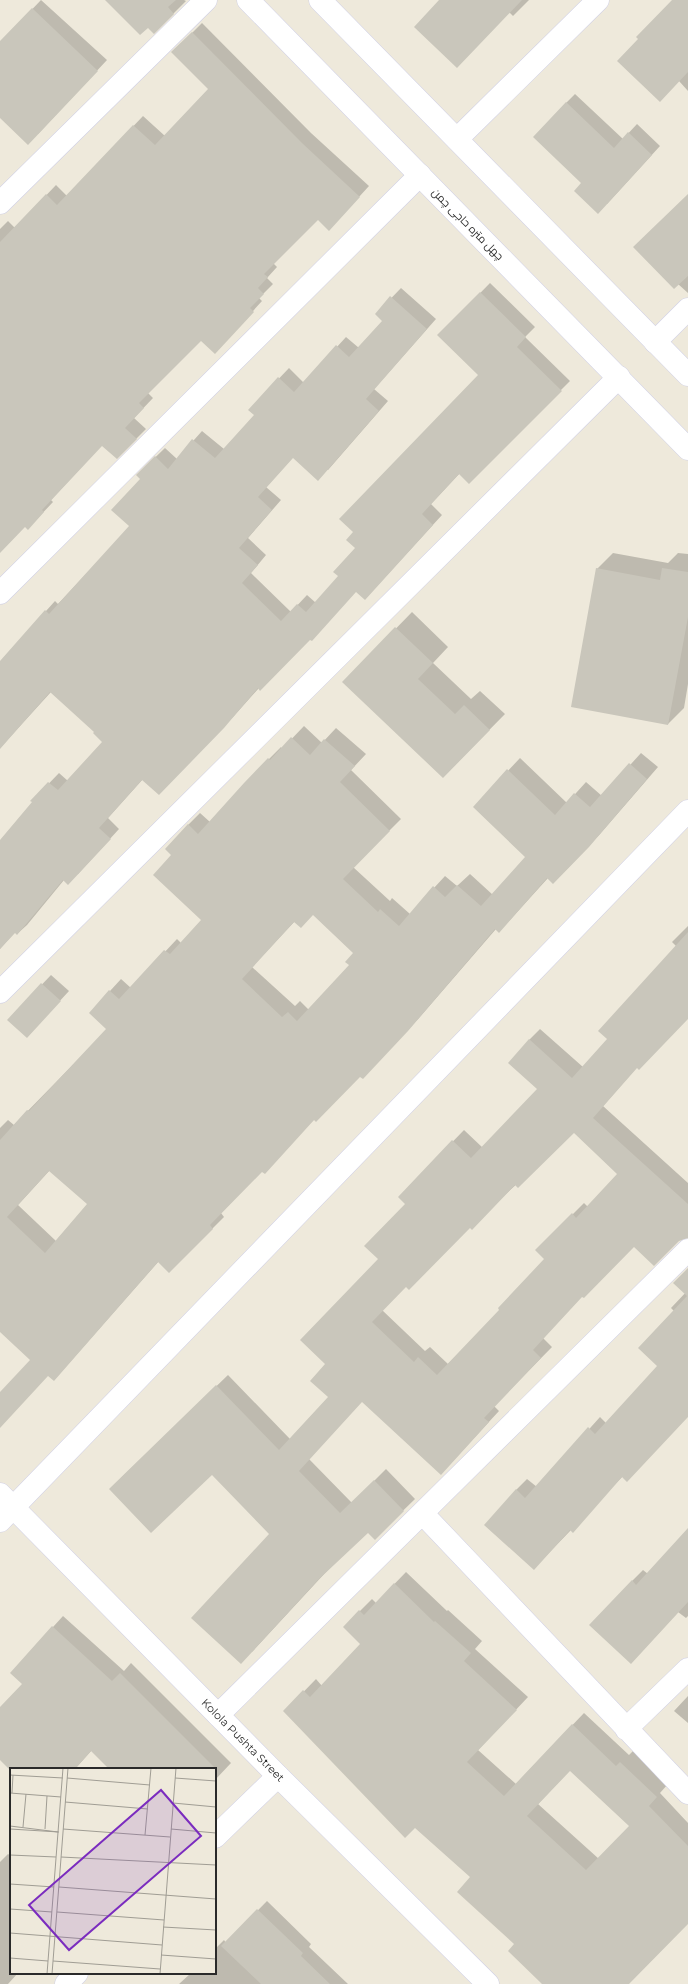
<svg xmlns="http://www.w3.org/2000/svg" width="688" height="1984" font-family="Montserrat,Cairo,sans-serif">
	<style>
		.shadow { fill: #0003; fill-rule: evenodd }
		.building { fill: #c9c6bb; fill-rule: evenodd }
		.lines { fill: none; stroke-linecap: round; stroke-linejoin: round }
		.minor-casing { stroke: #d0d0e5; stroke-width: 23 }
		.tertiary-casing { stroke: #d0d0e5; stroke-width: 23 }
		.secondary-casing { stroke: #d0d0e5; stroke-width: 23 }
		.minor { stroke: #fff; stroke-width: 22 }
		.tertiary { stroke: #fff; stroke-width: 22 }
		.secondary { stroke: #fff; stroke-width: 22 }
		.labels { text-anchor: middle; stroke-width: 3; stroke-linejoin: round; paint-order: stroke }
		.street-label { font-size: 11px; fill: #2a2a2a; stroke: #fff }
		.inset-road { fill: none; stroke: #a09d94; stroke-width: 1 }
		.view { fill: #7b2cbf; fill-opacity: 0.15; stroke: #7b2cbf; stroke-width: 2 }
		.inset-edge { fill: none; stroke: #2a2a2a; stroke-width: 2 }
	</style>
	<rect width="100%" height="100%" fill="#eee9db"/>
	<path class="shadow" d="M 41,0 L 107,60 L 38,134 L 0,117 L 0,43 Z
		M 107,0 L 184,0 L 186,1 L 154,33 L 148,26 Z
		M 440,0 L 529,0 L 513,16 L 509,12 Z
		M 674,0 L 688,0 L 688,91 L 679,81 Z
		M 202,23 L 311,133 L 369,186 L 338,220 L 318,219 L 273,263 L 277,267 L 267,278 L 273,284 L 259,298 L 262,301 L 224,343 L 201,340 L 148,393 L 153,398 L 134,418 L 146,429 L 117,458 L 102,445 L 51,500 L 53,502 L 37,519 L 25,526 L 0,552 L 0,229 L 8,221 L 15,228 L 56,185 L 67,196 L 143,116 L 165,136 L 209,89 L 173,52 Z
		M 575,94 L 623,139 L 637,124 L 660,146 L 607,204 L 582,183 L 566,103 Z
		M 688,195 L 688,293 L 678,284 Z
		M 490,283 L 535,327 L 525,337 L 570,381 L 469,482 L 460,473 L 431,504 L 442,515 L 365,599 L 356,591 L 259,688 L 233,717 L 143,779 L 108,818 L 119,829 L 78,874 L 64,880 L 27,925 L 17,934 L 15,932 L 0,949 L 0,841 L 33,802 L 32,801 L 59,773 L 68,781 L 104,742 L 96,732 L 51,692 L 0,748 L 0,662 L 46,611 L 55,601 L 58,604 L 131,526 L 141,479 L 137,475 L 165,448 L 177,459 L 202,431 L 224,449 L 255,415 L 249,410 L 289,368 L 304,383 L 346,337 L 359,348 L 383,321 L 376,314 L 401,288 L 436,319 L 374,389 L 388,401 L 328,470 L 293,457 L 266,487 L 281,500 L 248,538 L 266,555 L 251,573 L 291,612 L 307,595 L 316,603 L 340,576 L 356,548 L 480,375 L 439,335 Z
		M 613,553 L 668,563 L 678,553 L 688,554 L 688,684 L 684,708 L 668,724 L 597,569 Z
		M 412,612 L 448,647 L 433,663 L 471,699 L 480,691 L 505,714 L 443,777 L 344,682 Z
		M 304,726 L 322,743 L 336,728 L 366,754 L 351,770 L 401,819 L 353,867 L 390,901 L 392,898 L 410,914 L 445,876 L 457,886 L 470,874 L 493,895 L 526,857 L 474,807 L 520,758 L 567,803 L 586,782 L 602,796 L 641,753 L 658,767 L 600,834 L 565,871 L 548,878 L 510,920 L 496,929 L 419,1018 L 374,1066 L 360,1075 L 262,1170 L 221,1213 L 224,1217 L 169,1272 L 159,1261 L 54,1380 L 49,1375 L 0,1403 L 0,1393 L 32,1360 L 0,1323 L 0,1128 L 8,1120 L 14,1125 L 108,1029 L 110,991 L 121,979 L 131,988 L 177,939 L 181,943 L 202,920 L 173,855 L 188,825 L 200,813 L 210,822 L 269,759 L 281,747 L 282,749 ZM 313,914 L 354,953 L 351,965 L 309,1010 L 300,1001 L 295,1006 L 252,967 L 295,921 ZM 50,1170 L 88,1204 L 56,1241 L 18,1205 Z
		M 688,926 L 688,1017 L 637,1067 L 603,1106 L 688,1183 L 688,1232 L 634,1246 L 582,1296 L 543,1338 L 552,1347 L 494,1406 L 499,1411 L 452,1462 L 362,1401 L 309,1459 L 352,1503 L 386,1469 L 415,1499 L 375,1538 L 368,1531 L 326,1572 L 252,1652 L 270,1534 L 212,1473 L 121,1478 L 228,1375 L 290,1439 L 329,1397 L 327,1364 L 406,1204 L 399,1197 L 464,1130 L 483,1148 L 538,1089 L 529,1040 L 540,1029 L 583,1067 L 608,1039 L 676,946 L 672,942 ZM 574,1132 L 618,1174 L 588,1207 L 584,1203 L 537,1250 L 546,1259 L 501,1310 L 448,1364 L 430,1347 L 425,1351 L 382,1310 L 406,1285 Z
		M 51,975 L 69,991 L 35,1028 L 8,1020 Z
		M 688,1290 L 688,1416 L 623,1476 L 545,1557 L 516,1490 L 527,1479 L 537,1487 L 600,1417 L 606,1423 L 659,1366 L 674,1311 L 671,1308 Z
		M 688,1530 L 688,1616 L 686,1618 L 678,1612 L 642,1651 L 632,1581 L 643,1570 L 648,1574 Z
		M 406,1572 L 447,1611 L 448,1610 L 482,1641 L 475,1649 L 528,1697 L 478,1750 L 516,1784 L 584,1713 L 629,1755 L 633,1751 L 668,1784 L 660,1793 L 688,1823 L 688,1923 L 628,1984 L 543,1984 L 471,1877 L 285,1711 L 316,1679 L 322,1686 L 362,1644 L 344,1627 L 372,1599 L 376,1603 ZM 570,1770 L 630,1826 L 599,1859 L 538,1804 Z
		M 63,1616 L 124,1671 L 131,1663 L 231,1763 L 215,1780 L 215,1769 L 110,1769 L 92,1750 L 75,1769 L 12,1769 L 0,1759 L 0,1708 L 24,1684 L 53,1627 Z
		M 688,1696 L 688,1723 L 674,1711 Z
		M 8,1854 L 11,1856 L 11,1973 L 18,1973 L 8,1984 L 0,1984 L 0,1862 Z
		M 267,1901 L 311,1944 L 309,1947 L 348,1984 L 179,1984 L 191,1973 L 215,1973 L 215,1949 L 224,1940 L 226,1943 Z"/>
	<path class="building" d="M 105,0 L 176,0 L 168,7 L 174,14 L 154,34 L 148,28 L 140,35 Z
		M 439,0 L 522,0 L 457,68 L 414,27 Z
		M 672,0 L 688,0 L 688,72 L 660,102 L 617,61 L 638,39 L 636,37 Z
		M 32,8 L 98,71 L 28,145 L 0,118 L 0,41 Z
		M 192,32 L 302,143 L 360,197 L 329,231 L 318,220 L 264,274 L 268,277 L 258,288 L 264,294 L 250,308 L 254,312 L 215,354 L 201,341 L 139,403 L 144,408 L 125,428 L 137,439 L 117,459 L 102,446 L 42,510 L 44,512 L 28,530 L 25,527 L 0,553 L 0,242 L 46,194 L 57,205 L 133,125 L 155,145 L 208,89 L 171,52 Z
		M 566,102 L 614,148 L 628,132 L 652,155 L 598,214 L 574,191 L 581,183 L 533,137 Z
		M 688,194 L 688,276 L 674,289 L 633,247 Z
		M 480,292 L 526,337 L 517,347 L 562,391 L 469,484 L 459,474 L 422,514 L 433,525 L 365,600 L 356,592 L 312,641 L 310,640 L 260,691 L 258,688 L 224,728 L 159,795 L 142,780 L 99,828 L 111,839 L 68,885 L 63,880 L 17,935 L 15,933 L 0,949 L 0,840 L 32,802 L 30,801 L 48,782 L 58,790 L 102,742 L 93,733 L 94,732 L 50,692 L 0,749 L 0,661 L 45,610 L 49,614 L 129,526 L 111,510 L 140,479 L 136,475 L 155,456 L 168,469 L 192,439 L 215,458 L 254,415 L 248,410 L 278,377 L 294,392 L 336,345 L 349,357 L 382,321 L 375,314 L 390,296 L 427,329 L 366,399 L 379,411 L 318,481 L 293,458 L 258,497 L 272,510 L 239,548 L 258,565 L 242,583 L 281,621 L 297,604 L 306,612 L 338,576 L 333,572 L 355,548 L 346,540 L 353,532 L 339,519 L 478,375 L 437,335 Z
		M 596,568 L 660,580 L 662,568 L 688,572 L 688,617 L 668,725 L 571,707 Z
		M 395,627 L 433,663 L 418,679 L 455,714 L 464,705 L 490,730 L 443,778 L 342,682 Z
		M 291,737 L 310,755 L 324,739 L 355,766 L 340,782 L 390,831 L 343,879 L 378,912 L 380,909 L 399,926 L 433,886 L 445,897 L 457,885 L 481,906 L 525,857 L 473,807 L 507,769 L 555,815 L 574,793 L 590,807 L 629,763 L 647,779 L 589,847 L 553,884 L 547,878 L 499,933 L 495,929 L 408,1031 L 363,1079 L 360,1077 L 316,1122 L 314,1120 L 265,1174 L 262,1172 L 210,1225 L 213,1229 L 169,1273 L 158,1262 L 54,1381 L 48,1376 L 0,1428 L 0,1392 L 30,1360 L 0,1332 L 0,1140 L 27,1110 L 29,1111 L 106,1029 L 89,1013 L 109,990 L 119,999 L 164,950 L 170,954 L 201,920 L 153,875 L 171,855 L 165,849 L 188,824 L 198,834 L 244,783 L 268,758 L 270,760 ZM 313,915 L 353,953 L 345,962 L 349,965 L 297,1021 L 288,1012 L 282,1017 L 242,979 L 294,922 L 301,928 ZM 49,1171 L 87,1204 L 45,1253 L 7,1217 Z
		M 688,932 L 688,1019 L 639,1070 L 637,1068 L 593,1118 L 688,1204 L 688,1238 L 679,1241 L 654,1266 L 634,1247 L 584,1298 L 582,1297 L 533,1350 L 541,1358 L 484,1418 L 489,1422 L 441,1475 L 362,1402 L 299,1471 L 340,1513 L 374,1480 L 404,1511 L 375,1540 L 368,1533 L 318,1580 L 241,1664 L 191,1618 L 269,1534 L 212,1475 L 151,1533 L 109,1489 L 216,1385 L 279,1450 L 328,1397 L 310,1381 L 325,1364 L 300,1340 L 378,1259 L 364,1246 L 405,1204 L 398,1197 L 452,1140 L 471,1158 L 537,1089 L 508,1063 L 529,1039 L 572,1078 L 607,1039 L 598,1031 ZM 574,1133 L 617,1174 L 576,1218 L 572,1213 L 535,1250 L 544,1259 L 498,1308 L 499,1310 L 437,1375 L 418,1357 L 414,1362 L 372,1322 L 406,1287 L 409,1290 L 470,1228 L 472,1230 L 515,1185 L 518,1188 Z
		M 41,983 L 61,1001 L 27,1038 L 7,1020 Z
		M 688,1268 L 688,1417 L 627,1482 L 622,1477 L 573,1533 L 570,1530 L 534,1570 L 484,1525 L 516,1489 L 525,1498 L 588,1427 L 595,1434 L 657,1366 L 638,1348 L 687,1296 L 673,1283 Z
		M 688,1528 L 688,1602 L 631,1664 L 589,1625 L 632,1580 L 636,1585 Z
		M 394,1583 L 434,1622 L 435,1621 L 471,1653 L 464,1661 L 517,1710 L 467,1762 L 504,1796 L 572,1724 L 616,1766 L 620,1762 L 657,1797 L 649,1806 L 688,1846 L 688,1924 L 629,1984 L 542,1984 L 508,1951 L 514,1944 L 457,1892 L 470,1877 L 415,1828 L 405,1838 L 283,1711 L 303,1690 L 310,1697 L 360,1644 L 343,1627 L 359,1610 L 364,1615 ZM 570,1771 L 629,1826 L 586,1870 L 527,1816 Z
		M 52,1626 L 112,1681 L 120,1673 L 216,1769 L 109,1769 L 91,1751 L 75,1769 L 9,1769 L 0,1760 L 0,1707 L 22,1684 L 10,1673 Z
		M 257,1909 L 303,1953 L 301,1956 L 330,1984 L 261,1984 L 221,1946 Z"/>
	<g class="lines">
		<defs>
			<path id="minor" d="M 457,139 L 598,0
				M 0,203 L 206,0
				M 655,342 L 688,309
				M 0,593 L 420,175
				M 0,992 L 619,377
				M 423,1514 L 688,1793
				M 0,1521 L 688,811
				M 218,1715 L 688,1250
				M 626,1729 L 688,1669
				M 215,1837 L 278,1776
				M 66,1984 L 77,1973"/>
			<path id="tertiary" d="M 248,0 L 688,449
				M 320,0 L 688,375"/>
			<path id="secondary" d="M 0,1494 L 278,1776 L 488,1984"/>
		</defs>
		<use href="#minor" class="minor-casing"/>
		<use href="#tertiary" class="tertiary-casing"/>
		<use href="#secondary" class="secondary-casing"/>
		<use href="#minor" class="minor"/>
		<use href="#tertiary" class="tertiary"/>
		<use href="#secondary" class="secondary"/>
	</g>
	<g class="labels">
		<g class="street-label">
			<text transform="translate(468 224) rotate(45)" y="4">چهل متره حاجی چمن</text>
			<text transform="translate(243 1740) rotate(45)" y="4">Kolola Pushta Street</text>
		</g>
	</g>
	<g transform="translate(10 1768)">
		<rect width="206" height="206" fill="#eee9db"/>
		<path class="inset-road" d="M 0,7 L 53,10M 57,10 L 140,17M 165,10 L 206,13M 0,25 L 51,29M 2,25 L 3,7M 55,34 L 138,41M 163,35 L 206,39M 0,58 L 48,64M 13,59 L 16,26M 0,61 L 49,64M 35,61 L 37,28M 53,61 L 160,69M 161,61 L 206,65M 135,67 L 141,0M 0,87 L 46,89M 51,89 L 206,97M 0,116 L 44,119M 49,119 L 206,131M 0,141 L 42,144M 47,144 L 154,152M 153,159 L 206,162M 0,165 L 152,177M 151,187 L 206,191M 0,190 L 38,193M 43,193 L 150,201M 37,206 L 53,0M 42,206 L 58,0M 150,206 L 166,0"/>
		<path class="view" d="M 151,22 L 191,68 L 59,182 L 19,137 Z"/>
		<rect width="206" height="206" class="inset-edge"/>
	</g>
</svg>
